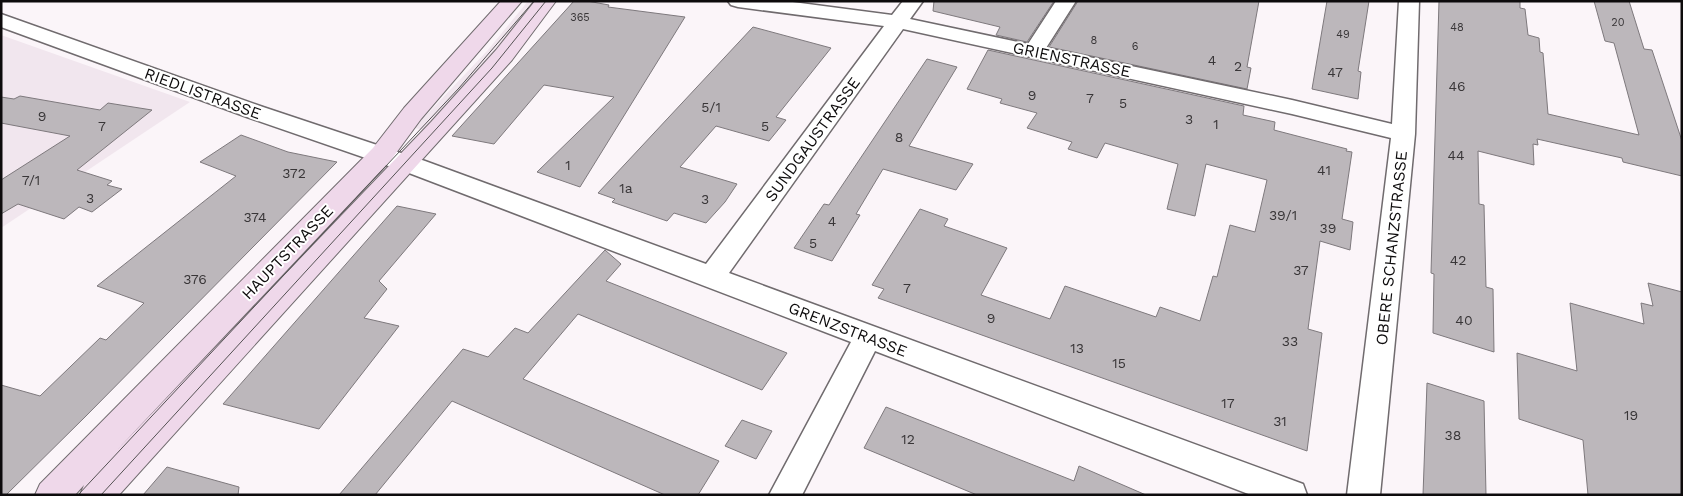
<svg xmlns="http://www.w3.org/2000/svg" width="1683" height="496" font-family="'Work Sans',sans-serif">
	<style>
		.built { fill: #f1e6ee }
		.building { fill: #bcb7bb; stroke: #7e797d }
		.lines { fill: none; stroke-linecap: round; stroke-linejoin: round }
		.street-casing { stroke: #706b6e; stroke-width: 3 }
		.secondary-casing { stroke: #706b6e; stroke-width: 2 }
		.street { fill: #fff; fill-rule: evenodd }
		.secondary { fill: #efd8ea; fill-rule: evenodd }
		.tram { stroke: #555254; stroke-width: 1 }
		.labels { text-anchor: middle; stroke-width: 4; stroke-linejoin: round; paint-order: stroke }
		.far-number-label { font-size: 11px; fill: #393638 }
		.number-label { font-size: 14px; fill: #393638 }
		.street-label { font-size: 16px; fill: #0d0b0c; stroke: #fff }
	</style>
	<rect width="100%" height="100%" fill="#fbf5f9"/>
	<path class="built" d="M 528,1 L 540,1 L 426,130 L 414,128 L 487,51 Z
		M 1,35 L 190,102 L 1,228 Z"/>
	<path class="building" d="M 574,1 L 587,1 L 609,5 L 608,7 L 685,17 L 580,187 L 537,172 L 614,97 L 544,85 L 494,144 L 452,136 Z
		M 934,1 L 1054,1 L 1027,42 L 996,35 L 1000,27 L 933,11 Z
		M 1078,1 L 1259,1 L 1247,67 L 1251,68 L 1247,89 L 1049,47 Z
		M 1327,1 L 1369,1 L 1358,71 L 1361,72 L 1358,99 L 1312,89 Z
		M 1439,1 L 1520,1 L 1520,8 L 1525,9 L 1528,35 L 1539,38 L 1540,52 L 1543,53 L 1548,114 L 1639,135 L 1614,43 L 1605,41 L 1594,1 L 1629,1 L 1644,49 L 1652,50 L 1682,141 L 1682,176 L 1623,162 L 1622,158 L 1537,139 L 1538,145 L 1533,144 L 1534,165 L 1478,151 L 1479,204 L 1484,205 L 1486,287 L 1493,289 L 1494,352 L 1433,333 L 1434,274 L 1431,273 Z
		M 753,27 L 831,48 L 776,117 L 786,120 L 769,141 L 716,126 L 680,167 L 737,184 L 725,202 L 706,223 L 674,213 L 667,221 L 612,202 L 615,199 L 598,193 Z
		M 988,50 L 1244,106 L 1243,115 L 1275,122 L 1274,130 L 1347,149 L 1346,151 L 1352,152 L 1342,219 L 1353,222 L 1350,250 L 1320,241 L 1308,329 L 1322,333 L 1307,451 L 878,298 L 884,289 L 872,285 L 920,209 L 948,219 L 944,226 L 1007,248 L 981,295 L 1050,319 L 1065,286 L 1156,317 L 1160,307 L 1200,321 L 1213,276 L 1217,277 L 1230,225 L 1255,232 L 1267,180 L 1206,164 L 1195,216 L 1167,209 L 1178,164 L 1105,143 L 1097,158 L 1068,149 L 1072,142 L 1027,128 L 1037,113 L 1000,103 L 1002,99 L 967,89 Z
		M 927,59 L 957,67 L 909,146 L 973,164 L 956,190 L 883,169 L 856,214 L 860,215 L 832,261 L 794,248 L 824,204 L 829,205 Z
		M 20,96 L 100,110 L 108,103 L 152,110 L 77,170 L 112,181 L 107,185 L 122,189 L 92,212 L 79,207 L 64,219 L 18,204 L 1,214 L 1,180 L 70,136 L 1,123 L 1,97 L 14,99 Z
		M 241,135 L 288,152 L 337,162 L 86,416 L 6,495 L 1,495 L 1,385 L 40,396 L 100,338 L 106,340 L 144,303 L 97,286 L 236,176 L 200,162 Z
		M 397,206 L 436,214 L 379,281 L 387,289 L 364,318 L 399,326 L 319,429 L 223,404 Z
		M 605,250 L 621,264 L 606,281 L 787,353 L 762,390 L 578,314 L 523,379 L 719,461 L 698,495 L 665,495 L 452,401 L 375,495 L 339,495 L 463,349 L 488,357 L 515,328 L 528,333 Z
		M 1648,283 L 1682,292 L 1682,495 L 1588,495 L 1583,440 L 1519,419 L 1517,353 L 1577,371 L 1570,303 L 1644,324 L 1641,303 L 1653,306 Z
		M 1427,383 L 1484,401 L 1486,495 L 1423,495 Z
		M 886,407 L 1074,481 L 1079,466 L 1146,495 L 977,495 L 864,448 Z
		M 742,420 L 772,431 L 756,459 L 725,446 Z
		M 167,467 L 239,487 L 238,495 L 143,495 Z"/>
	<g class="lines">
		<defs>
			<path id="street" d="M 728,1 L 785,1 L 892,15 L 903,1 L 923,1 L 910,19 L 1028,44 L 1056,1 L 1076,1 L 1046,48 L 1292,100 L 1392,124 L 1399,1 L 1419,1 L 1415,134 L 1380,495 L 1347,495 L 1391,138 L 1292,114 L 903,29 L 729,273 L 1303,484 L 1307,495 L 1251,495 L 875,351 L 802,495 L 769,495 L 851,342 L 409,173 L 247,117 L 1,27 L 1,14 L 263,107 L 425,161 L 706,264 L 884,26 L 738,7 L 731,5 Z"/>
			<path id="secondary" d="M 501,1 L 522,1 L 421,119 L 391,160 L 115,452 L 431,122 L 496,50 L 535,1 L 556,1 L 512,60 L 447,132 L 119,495 L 80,495 L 84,485 L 75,495 L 35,495 L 40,484 L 373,148 L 404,108 Z"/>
		</defs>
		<use href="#street" class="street-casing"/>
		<use href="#secondary" class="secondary-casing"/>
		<use href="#street" class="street"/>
		<use href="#secondary" class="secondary"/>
		<path class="tram" d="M 78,495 L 459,88 L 534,1
			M 101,495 L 492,68 L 546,1"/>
	</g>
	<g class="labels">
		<g class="far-number-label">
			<text x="580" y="21">365</text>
			<text x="1618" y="26">20</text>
			<text x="1457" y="31">48</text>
			<text x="1343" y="38">49</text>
			<text x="1094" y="44">8</text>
			<text x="1135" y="50">6</text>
		</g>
		<g class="number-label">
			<text x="1212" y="65">4</text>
			<text x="1238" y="71">2</text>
			<text x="1335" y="77">47</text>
			<text x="1457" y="91">46</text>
			<text x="1032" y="100">9</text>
			<text x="1090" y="103">7</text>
			<text x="1123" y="108">5</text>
			<text x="711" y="112">5/1</text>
			<text x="42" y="121">9</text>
			<text x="1189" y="124">3</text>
			<text x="1216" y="129">1</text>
			<text x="102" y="131">7</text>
			<text x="765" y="131">5</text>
			<text x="899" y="142">8</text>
			<text x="1456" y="160">44</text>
			<text x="568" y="170">1</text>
			<text x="1324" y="175">41</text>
			<text x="294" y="178">372</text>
			<text x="31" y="185">7/1</text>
			<text x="626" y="193">1a</text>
			<text x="90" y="203">3</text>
			<text x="705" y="204">3</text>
			<text x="1283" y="220">39/1</text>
			<text x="255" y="222">374</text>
			<text x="832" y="226">4</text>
			<text x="1328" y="233">39</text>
			<text x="813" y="248">5</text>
			<text x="1458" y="265">42</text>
			<text x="1301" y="275">37</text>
			<text x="195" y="284">376</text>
			<text x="907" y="293">7</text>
			<text x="991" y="323">9</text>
			<text x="1464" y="325">40</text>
			<text x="1290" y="346">33</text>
			<text x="1077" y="353">13</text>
			<text x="1119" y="368">15</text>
			<text x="1228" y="408">17</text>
			<text x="1631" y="420">19</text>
			<text x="1280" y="426">31</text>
			<text x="1453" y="440">38</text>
			<text x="908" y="444">12</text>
		</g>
		<g class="street-label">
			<text transform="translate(1072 59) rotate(12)" y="6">GRIENSTRASSE</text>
			<text transform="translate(203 93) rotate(20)" y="6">RIEDLISTRASSE</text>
			<text transform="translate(812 139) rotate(-54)" y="6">SUNDGAUSTRASSE</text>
			<text transform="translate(1391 248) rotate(-84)" y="6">OBERE SCHANZSTRASSE</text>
			<text transform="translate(287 252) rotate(-46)" y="6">HAUPTSTRASSE</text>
			<text transform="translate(848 329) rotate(21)" y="6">GRENZSTRASSE</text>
		</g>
	</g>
	<rect width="1683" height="496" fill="none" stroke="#0d0b0c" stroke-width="5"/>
</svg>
